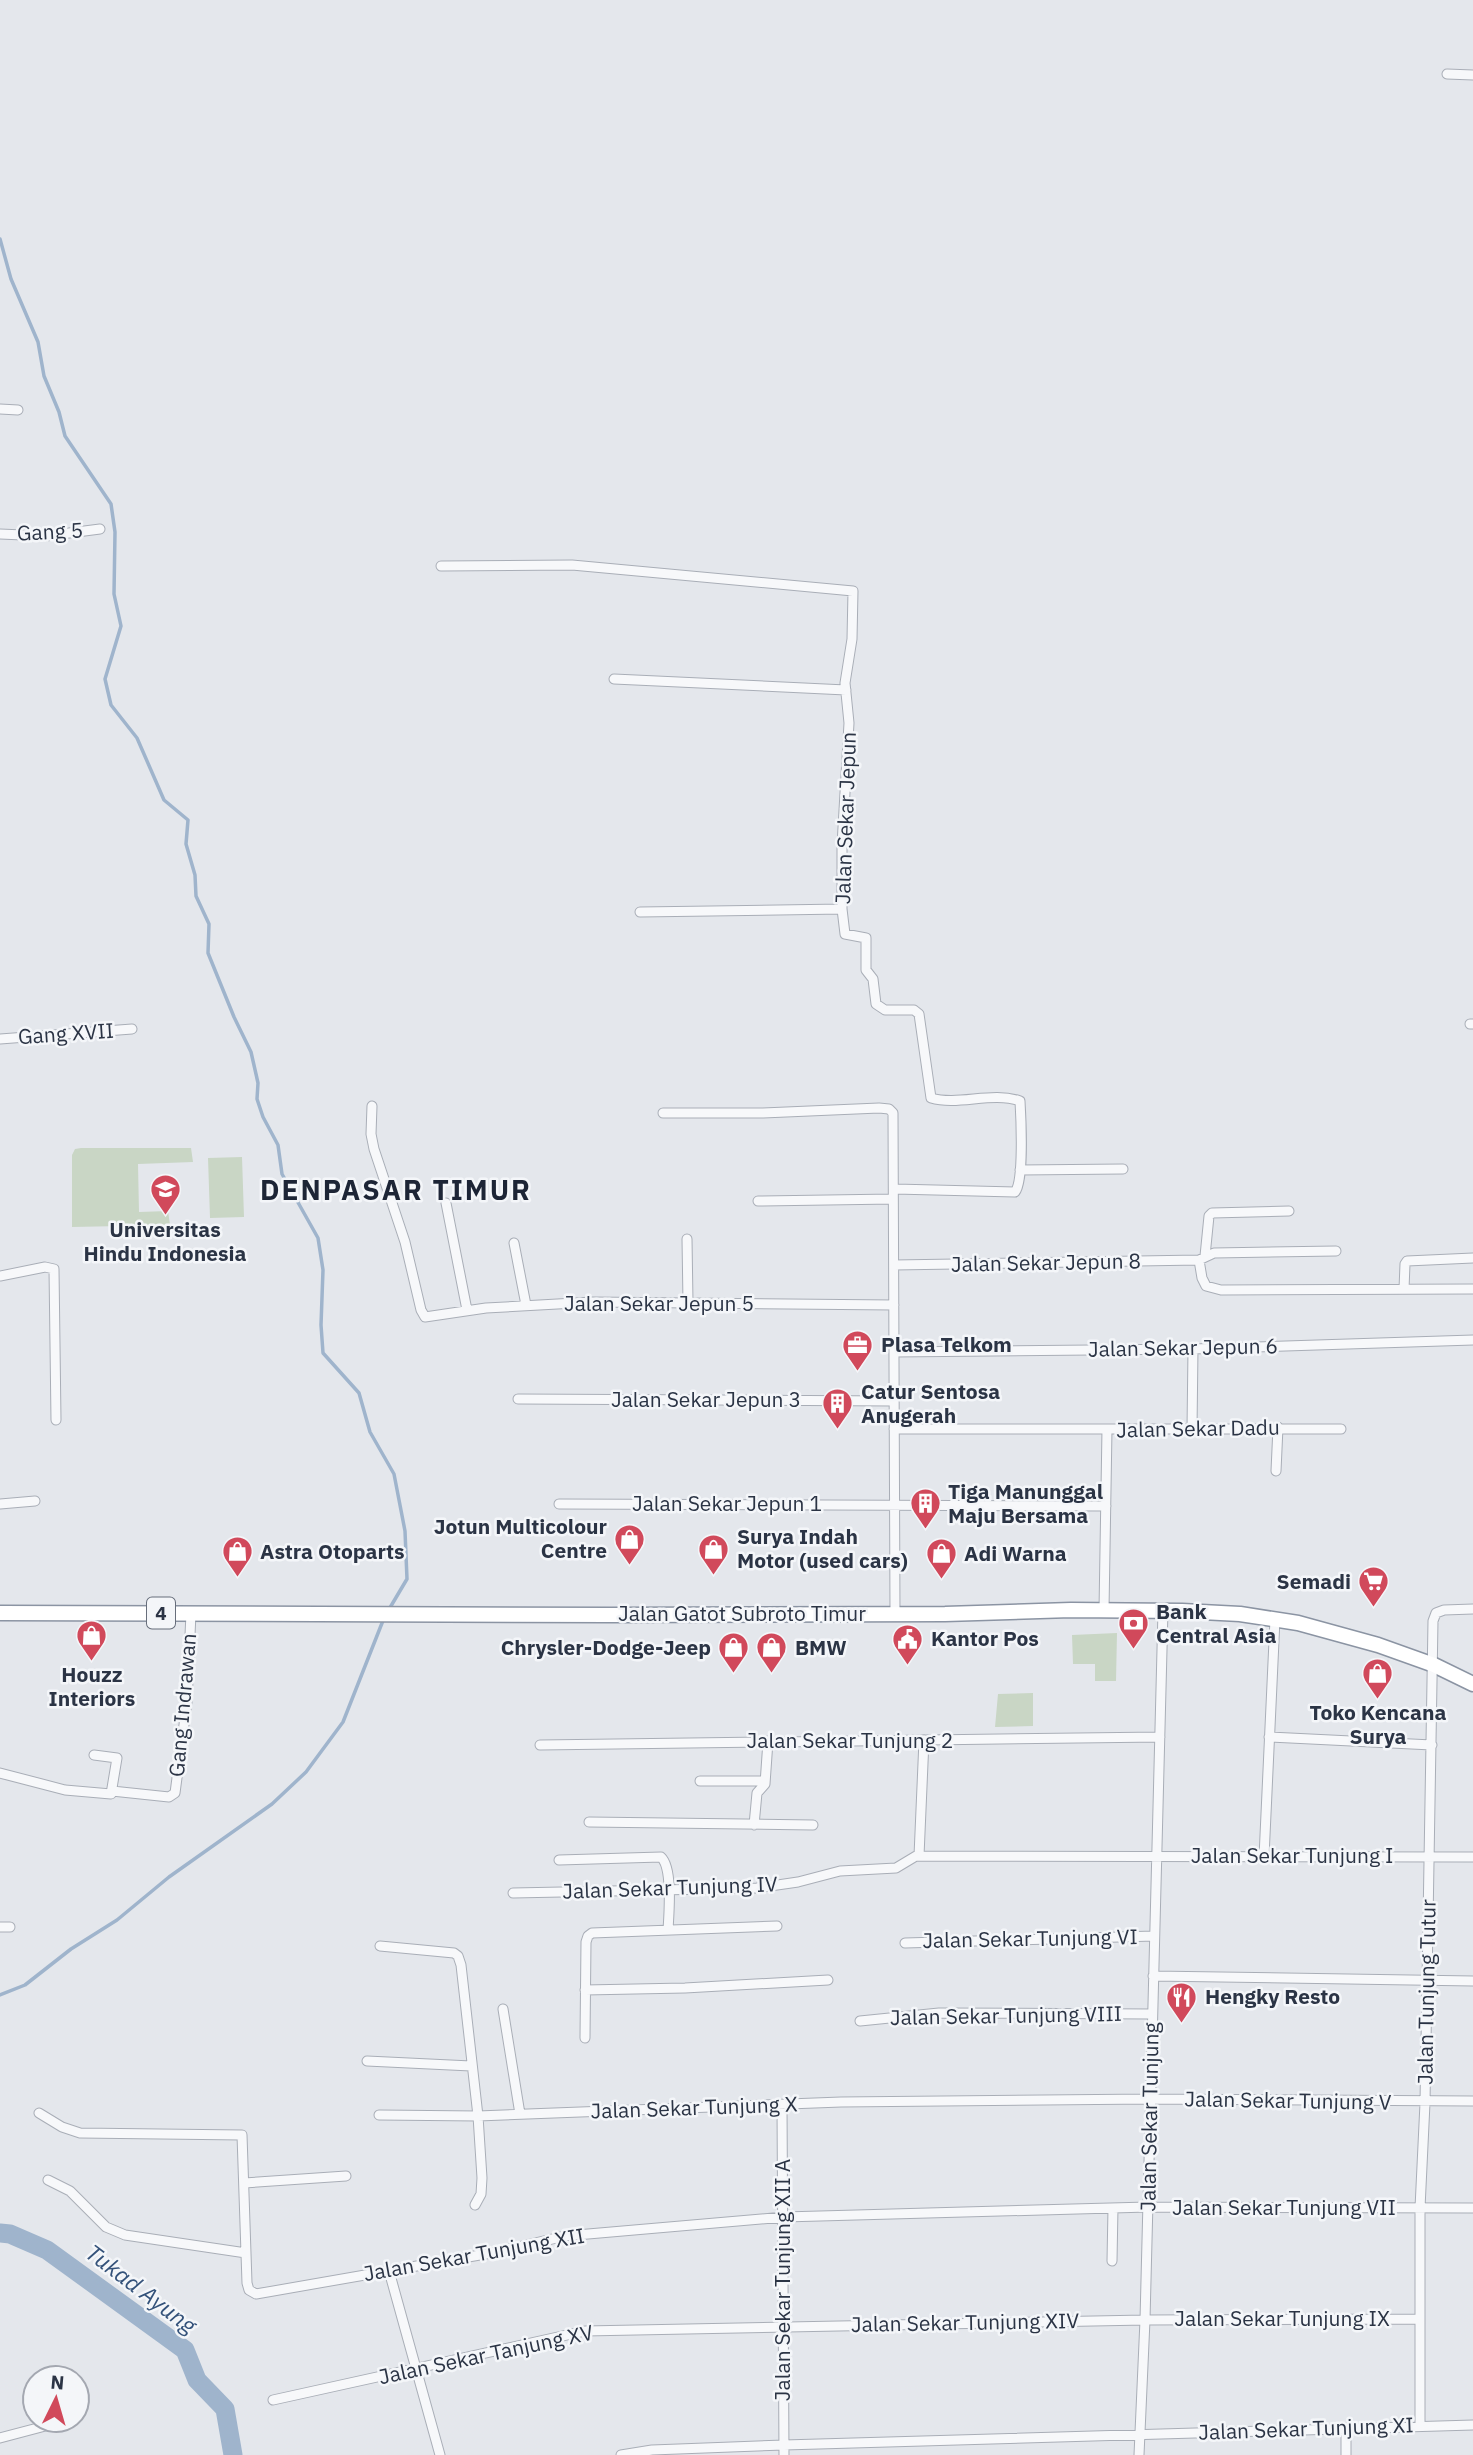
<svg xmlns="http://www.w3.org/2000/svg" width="1473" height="2455" font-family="'IBM Plex Sans',sans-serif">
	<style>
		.green { fill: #c9d6c5 }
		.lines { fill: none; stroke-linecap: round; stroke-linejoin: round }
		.stream { stroke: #9fb4cc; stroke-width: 3.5 }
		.river { stroke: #9fb4cc; stroke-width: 19 }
		.minor-casing { stroke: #a9aeb7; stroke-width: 11 }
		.trunk-casing { stroke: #8b94a3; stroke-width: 17 }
		.minor { stroke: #f7f8fa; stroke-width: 9 }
		.trunk { stroke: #fff; stroke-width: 14 }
		.labels { text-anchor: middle; stroke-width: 5; stroke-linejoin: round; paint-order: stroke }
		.shield { fill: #f4f6f9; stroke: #676e7b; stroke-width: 2 }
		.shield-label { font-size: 19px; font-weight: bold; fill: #2b3445 }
		.street-label { font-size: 21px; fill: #2b3445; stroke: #f4f6f9 }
		.poi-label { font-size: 21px; font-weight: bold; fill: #2b3445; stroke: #f4f6f9; text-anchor: start }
		.water-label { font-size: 23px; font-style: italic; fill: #34527a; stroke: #f4f6f9 }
		.district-label { font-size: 28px; font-weight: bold; letter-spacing: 2px; fill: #1d2536; stroke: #f4f6f9 }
	</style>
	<rect width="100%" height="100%" fill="#e4e7ec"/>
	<path class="green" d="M 81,1148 L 191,1148 L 193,1162 L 138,1164 L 139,1212 L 168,1211 L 170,1225 L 72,1227 L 72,1155 L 75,1149 Z
		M 242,1157 L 244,1217 L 210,1218 L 208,1158 Z
		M 1117,1633 L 1116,1681 L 1095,1681 L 1095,1664 L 1073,1664 L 1072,1635 Z
		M 1033,1693 L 1033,1726 L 995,1727 L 998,1694 Z"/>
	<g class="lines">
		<path class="stream" d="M 0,239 L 11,279 L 38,342 L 44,376 L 59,412 L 65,436 L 111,504 L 115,532 L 114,594 L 121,626 L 105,679 L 111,705 L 137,738 L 164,800 L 188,820 L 186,844 L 195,875 L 196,896 L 209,924 L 208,953 L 234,1017 L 251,1052 L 258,1083 L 257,1099 L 263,1117 L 278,1145 L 282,1174 L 318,1238 L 323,1270 L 321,1325 L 323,1353 L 359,1393 L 370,1432 L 394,1474 L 405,1531 L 407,1579 L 388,1611
			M 0,1995 L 25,1985 L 71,1949 L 117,1920 L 169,1877 L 272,1804 L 306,1772 L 343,1722 L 384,1618"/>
		<path class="river" d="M 0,2233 L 10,2234 L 47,2250 L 185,2350 L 197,2380 L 225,2409 L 233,2455"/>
		<defs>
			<path id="minor" d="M 1447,74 L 1473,75
				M 0,409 L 18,410
				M 0,534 L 46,536 L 100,529
				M 441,566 L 572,565 L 853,591 L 852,639 L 845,683 L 849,723 L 842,845 L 842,909 L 845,934 L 866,938 L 866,970 L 873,979 L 876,1004 L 885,1010 L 914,1010 L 919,1014 L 931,1098 C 959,1106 992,1091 1020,1101 C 1021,1118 1024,1181 1015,1192 L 895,1189
				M 614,679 L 846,690
				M 640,912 L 842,909
				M 1470,1024 L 1473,1024
				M 0,1039 L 132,1029
				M 372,1106 L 371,1134 L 374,1149 L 405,1242 L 421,1310 L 425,1317 L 486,1308 L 593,1302 L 894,1305
				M 663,1113 L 763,1113 L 879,1108 L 889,1109 L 893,1113 L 895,1614
				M 1020,1170 L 1123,1169
				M 758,1201 L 893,1199
				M 446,1203 L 467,1310
				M 687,1239 L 688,1302
				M 514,1243 L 526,1305
				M 1205,1256 L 1209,1216 L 1212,1213 L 1289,1211
				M 1199,1260 L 1202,1278 L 1206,1286 L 1221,1290 L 1473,1289
				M 894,1265 L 1199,1260 L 1214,1253 L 1336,1251
				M 0,1276 L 45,1267 L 54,1269 L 56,1420
				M 1404,1289 L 1405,1264 L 1407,1261 L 1473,1258
				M 894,1352 L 1193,1349 L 1473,1340
				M 518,1399 L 894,1401
				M 894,1429 L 1341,1429
				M 1192,1429 L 1193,1349
				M 1276,1471 L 1278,1427
				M 0,1504 L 35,1501
				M 559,1504 L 1106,1506
				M 1104,1610 L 1107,1429
				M 1269,1737 L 1432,1745
				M 540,1745 L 1160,1737
				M 0,1773 L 65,1790 L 111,1794 L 117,1758 L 94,1755
				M 700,1781 L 765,1781
				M 112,1791 L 169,1797 L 175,1793 L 187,1702 L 191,1613
				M 589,1822 L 813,1825
				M 754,1825 L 757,1793 L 765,1784 L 768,1741
				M 919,1856 L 924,1740
				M 1264,1857 L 1275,1619
				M 559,1860 L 661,1857 C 673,1868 669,1913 668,1930
				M 513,1893 L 757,1888 L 798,1882 L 840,1871 L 896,1868 L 916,1856 L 1473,1857
				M 0,1927 L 10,1927
				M 905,1943 L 1154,1936
				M 380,1946 L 454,1953 L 458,1956 L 461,1965 L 478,2116 L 482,2178 L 481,2194 L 475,2205
				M 1153,1976 L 1473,1981
				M 585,1990 L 685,1988 L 828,1980
				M 503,2009 L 520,2114
				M 860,2021 L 939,2013 L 1152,2014
				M 585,2038 L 586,1942 L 588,1936 L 592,1933 L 777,1926
				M 367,2061 L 471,2066
				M 782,2106 L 784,2455
				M 39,2113 L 62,2127 L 80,2133 L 242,2135 L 247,2283 L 249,2290 L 256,2294 L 497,2252 L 565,2236 L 784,2217 L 1148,2207 L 1473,2208
				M 379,2115 L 478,2116 L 841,2102 L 1150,2099 L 1473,2101
				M 48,2180 L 70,2191 L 106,2227 L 125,2235 L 246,2253
				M 244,2183 L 346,2176
				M 1112,2261 L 1113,2208
				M 389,2271 L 440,2455
				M 273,2400 L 585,2331 L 1145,2320 L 1419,2319
				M 1420,2425 L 1420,2208 L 1425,2103 L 1433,1621 L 1436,1613 L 1444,1610 L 1473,1609
				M 0,2438 L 68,2420
				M 621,2455 L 652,2450 L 784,2445 L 1473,2425
				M 1139,2455 L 1145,2320 L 1163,1610
				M 1346,2455 L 1346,2428"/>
			<path id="trunk" d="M 0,1613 L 611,1615 L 945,1614 L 1071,1610 L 1182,1611 L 1240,1614 L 1298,1623 L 1378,1645 L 1434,1665 L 1473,1684"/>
		</defs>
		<use href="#minor" class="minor-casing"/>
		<use href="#trunk" class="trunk-casing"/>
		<use href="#minor" class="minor"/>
		<use href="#trunk" class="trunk"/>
	</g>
	<defs>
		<symbol id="university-pin" viewBox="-11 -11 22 30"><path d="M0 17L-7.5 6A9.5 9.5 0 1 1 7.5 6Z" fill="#d1495b" stroke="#f4f6f9"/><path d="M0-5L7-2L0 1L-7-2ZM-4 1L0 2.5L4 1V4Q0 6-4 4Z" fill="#fff"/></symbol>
		<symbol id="office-pin" viewBox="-11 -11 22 30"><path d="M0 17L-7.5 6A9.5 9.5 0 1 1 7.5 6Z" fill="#d1495b" stroke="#f4f6f9"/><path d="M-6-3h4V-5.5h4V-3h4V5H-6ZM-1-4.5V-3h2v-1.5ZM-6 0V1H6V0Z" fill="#fff"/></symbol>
		<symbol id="building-pin" viewBox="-11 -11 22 30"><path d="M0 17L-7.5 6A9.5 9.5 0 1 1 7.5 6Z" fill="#d1495b" stroke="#f4f6f9"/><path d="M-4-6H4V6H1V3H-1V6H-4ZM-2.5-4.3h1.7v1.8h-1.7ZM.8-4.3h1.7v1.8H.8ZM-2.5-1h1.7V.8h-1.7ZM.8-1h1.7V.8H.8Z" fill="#fff"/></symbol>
		<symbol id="shop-pin" viewBox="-11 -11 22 30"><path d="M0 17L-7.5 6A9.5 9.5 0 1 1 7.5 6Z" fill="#d1495b" stroke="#f4f6f9"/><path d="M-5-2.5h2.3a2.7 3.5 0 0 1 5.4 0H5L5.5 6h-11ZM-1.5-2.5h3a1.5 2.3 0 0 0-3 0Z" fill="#fff"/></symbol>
		<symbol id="supermarket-pin" viewBox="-11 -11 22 30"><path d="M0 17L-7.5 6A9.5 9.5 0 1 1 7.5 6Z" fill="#d1495b" stroke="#f4f6f9"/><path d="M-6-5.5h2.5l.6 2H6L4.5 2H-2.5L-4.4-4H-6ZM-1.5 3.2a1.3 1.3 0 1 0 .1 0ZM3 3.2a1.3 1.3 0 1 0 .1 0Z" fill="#fff"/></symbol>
		<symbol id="bank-pin" viewBox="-11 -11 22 30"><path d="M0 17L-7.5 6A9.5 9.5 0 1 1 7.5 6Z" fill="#d1495b" stroke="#f4f6f9"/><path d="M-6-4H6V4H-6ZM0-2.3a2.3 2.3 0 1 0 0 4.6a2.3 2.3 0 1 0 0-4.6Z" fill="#fff"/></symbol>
		<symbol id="civic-pin" viewBox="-11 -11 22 30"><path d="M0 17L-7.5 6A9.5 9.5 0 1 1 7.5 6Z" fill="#d1495b" stroke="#f4f6f9"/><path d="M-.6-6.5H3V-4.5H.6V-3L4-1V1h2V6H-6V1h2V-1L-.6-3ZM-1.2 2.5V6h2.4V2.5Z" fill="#fff"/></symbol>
		<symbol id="restaurant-pin" viewBox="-11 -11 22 30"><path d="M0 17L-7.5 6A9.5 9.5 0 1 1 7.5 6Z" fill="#d1495b" stroke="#f4f6f9"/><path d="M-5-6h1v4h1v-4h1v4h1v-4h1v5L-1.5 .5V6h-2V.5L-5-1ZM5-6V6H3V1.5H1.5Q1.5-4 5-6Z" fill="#fff"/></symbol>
	</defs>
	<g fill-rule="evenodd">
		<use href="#university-pin" x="148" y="1172" width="35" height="47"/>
		<use href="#office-pin" x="840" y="1328" width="35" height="47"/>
		<use href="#building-pin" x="820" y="1386" width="35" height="47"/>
		<use href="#building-pin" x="908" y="1486" width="35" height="47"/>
		<use href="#shop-pin" x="612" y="1522" width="35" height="47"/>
		<use href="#shop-pin" x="696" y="1532" width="35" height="47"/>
		<use href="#shop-pin" x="220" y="1534" width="35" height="47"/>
		<use href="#shop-pin" x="924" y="1536" width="35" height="47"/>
		<use href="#supermarket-pin" x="1356" y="1564" width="35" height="47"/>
		<use href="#bank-pin" x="1116" y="1606" width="35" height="47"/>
		<use href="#shop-pin" x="74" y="1618" width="35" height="47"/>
		<use href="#civic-pin" x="890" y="1622" width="35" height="47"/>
		<use href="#shop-pin" x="716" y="1630" width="35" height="47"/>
		<use href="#shop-pin" x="754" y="1630" width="35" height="47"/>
		<use href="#shop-pin" x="1360" y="1656" width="35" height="47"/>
		<use href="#restaurant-pin" x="1164" y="1980" width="35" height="47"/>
	</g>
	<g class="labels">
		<rect class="shield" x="147" y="1597.5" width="28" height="31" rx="5"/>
		<g class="shield-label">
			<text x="161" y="1620">4</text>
		</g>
		<g class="street-label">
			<text transform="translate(50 532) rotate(-3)" y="7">Gang 5</text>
			<text transform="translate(846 818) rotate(-88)" y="7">Jalan Sekar Jepun</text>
			<text transform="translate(66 1034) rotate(-4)" y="7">Gang XVII</text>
			<text transform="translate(1046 1263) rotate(-1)" y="7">Jalan Sekar Jepun 8</text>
			<text x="659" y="1311">Jalan Sekar Jepun 5</text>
			<text transform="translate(1183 1348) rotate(-1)" y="7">Jalan Sekar Jepun 6</text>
			<text x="706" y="1407">Jalan Sekar Jepun 3</text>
			<text transform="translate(1198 1429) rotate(-1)" y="7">Jalan Sekar Dadu</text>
			<text x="727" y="1511">Jalan Sekar Jepun 1</text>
			<text x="742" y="1621">Jalan Gatot Subroto Timur</text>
			<text transform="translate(183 1705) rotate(-85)" y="7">Gang Indrawan</text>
			<text x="850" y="1748">Jalan Sekar Tunjung 2</text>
			<text x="1292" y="1863">Jalan Sekar Tunjung I</text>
			<text transform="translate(670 1888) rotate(-2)" y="7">Jalan Sekar Tunjung IV</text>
			<text transform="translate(1030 1939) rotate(-1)" y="7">Jalan Sekar Tunjung VI</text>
			<text transform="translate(1427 1992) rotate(-89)" y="7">Jalan Tunjung Tutur</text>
			<text transform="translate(1006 2016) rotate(-1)" y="7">Jalan Sekar Tunjung VIII</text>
			<text transform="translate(1288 2101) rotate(1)" y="7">Jalan Sekar Tunjung V</text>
			<text transform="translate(694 2108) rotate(-2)" y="7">Jalan Sekar Tunjung X</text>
			<text transform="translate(1150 2117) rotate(-89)" y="7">Jalan Sekar Tunjung</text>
			<text x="1284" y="2215">Jalan Sekar Tunjung VII</text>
			<text transform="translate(474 2255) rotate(-10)" y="7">Jalan Sekar Tunjung XII</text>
			<text transform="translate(783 2280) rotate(-90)" y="7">Jalan Sekar Tunjung XII A</text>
			<text x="1282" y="2326">Jalan Sekar Tunjung IX</text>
			<text transform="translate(965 2323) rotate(-1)" y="7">Jalan Sekar Tunjung XIV</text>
			<text transform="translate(486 2355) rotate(-12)" y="7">Jalan Sekar Tanjung XV</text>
			<text transform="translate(1306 2429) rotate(-2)" y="7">Jalan Sekar Tunjung XI</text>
		</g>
		<g class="poi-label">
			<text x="165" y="1237" text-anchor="middle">Universitas<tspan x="165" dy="24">Hindu Indonesia</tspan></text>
			<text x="881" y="1352">Plasa Telkom</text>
			<text x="861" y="1399">Catur Sentosa<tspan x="861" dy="24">Anugerah</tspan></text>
			<text x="948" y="1499">Tiga Manunggal<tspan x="948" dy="24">Maju Bersama</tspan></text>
			<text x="607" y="1534" text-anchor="end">Jotun Multicolour<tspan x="607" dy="24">Centre</tspan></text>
			<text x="737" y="1544">Surya Indah<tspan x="737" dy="24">Motor (used cars)</tspan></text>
			<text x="260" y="1559">Astra Otoparts</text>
			<text x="964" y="1561">Adi Warna</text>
			<text x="1351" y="1589" text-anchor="end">Semadi</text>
			<text x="1156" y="1619">Bank<tspan x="1156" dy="24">Central Asia</tspan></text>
			<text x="931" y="1646">Kantor Pos</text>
			<text x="711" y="1655" text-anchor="end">Chrysler-Dodge-Jeep</text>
			<text x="795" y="1655">BMW</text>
			<text x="92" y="1682" text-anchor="middle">Houzz<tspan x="92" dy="24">Interiors</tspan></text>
			<text x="1378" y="1720" text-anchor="middle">Toko Kencana<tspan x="1378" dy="24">Surya</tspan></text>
			<text x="1205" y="2004">Hengky Resto</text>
		</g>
		<g class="water-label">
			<text transform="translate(141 2289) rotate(37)" y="8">Tukad Ayung</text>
		</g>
		<g class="district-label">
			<text x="396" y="1200">DENPASAR TIMUR</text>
		</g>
	</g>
	<g transform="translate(56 2399) rotate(5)"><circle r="33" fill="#f4f6f9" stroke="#a4a8b1" stroke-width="2"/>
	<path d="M0-5L12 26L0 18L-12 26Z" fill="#d1495b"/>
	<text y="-10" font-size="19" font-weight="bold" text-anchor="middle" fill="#2b3445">N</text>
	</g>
</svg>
